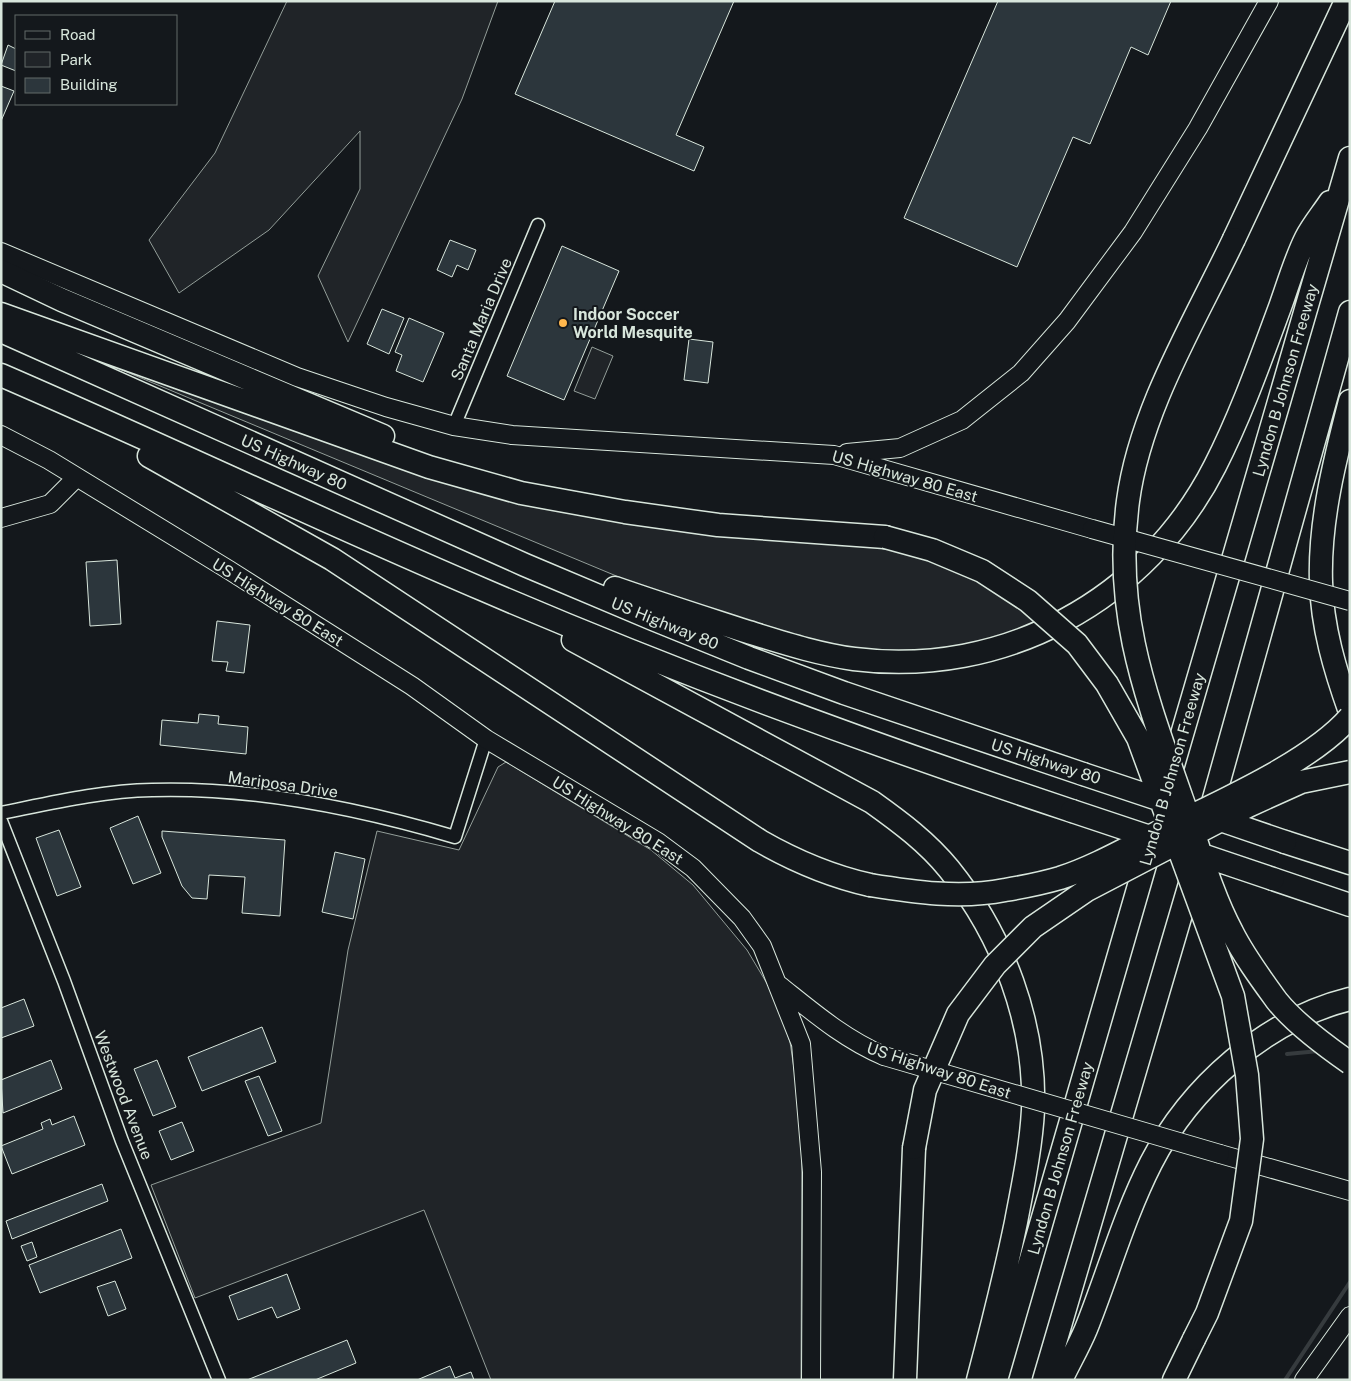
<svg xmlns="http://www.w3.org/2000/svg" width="1351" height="1381" font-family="'Public Sans',sans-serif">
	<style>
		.green { fill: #202428; stroke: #939e99 }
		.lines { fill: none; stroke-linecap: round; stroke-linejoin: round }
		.stream { stroke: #363b3e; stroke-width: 4 }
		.building { fill: #2c363c; stroke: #d8e6dc }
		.street-casing { stroke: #d8e6dc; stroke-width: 15 }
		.secondary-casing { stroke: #d8e6dc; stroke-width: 20 }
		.highway-casing { stroke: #d8e6dc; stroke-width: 25 }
		.street { stroke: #14181c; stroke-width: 12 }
		.secondary { stroke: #14181c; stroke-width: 18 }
		.highway { stroke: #14181c; stroke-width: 22 }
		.secondary-bridge-casing { stroke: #d8e6dc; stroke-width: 20; stroke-linecap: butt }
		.highway-bridge-casing { stroke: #d8e6dc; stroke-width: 25; stroke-linecap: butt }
		.secondary-bridge { stroke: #14181c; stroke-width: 18 }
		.highway-bridge { stroke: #14181c; stroke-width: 22 }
		.poi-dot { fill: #ffb74d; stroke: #14181c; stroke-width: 2 }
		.labels { text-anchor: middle; stroke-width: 4; stroke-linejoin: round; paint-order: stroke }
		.poi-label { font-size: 16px; font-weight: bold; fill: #d8e6dc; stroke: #14181c; text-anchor: start }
		.street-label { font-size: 16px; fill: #d8e6dc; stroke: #14181c }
	</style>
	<rect width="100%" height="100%" fill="#14181c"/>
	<path class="green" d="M 287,1 L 498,1 L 462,99 L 348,342 L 318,276 L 360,189 L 360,131 L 269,230 L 179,293 L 149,240 L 215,153 Z
		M 592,347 L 613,356 L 595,399 L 574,391 Z
		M 105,363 L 448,481 L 876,543 L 913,552 L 981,579 L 1040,623 L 999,640 L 937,652 L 884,653 L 841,646 L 768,629 L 626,580 Z
		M 506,762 L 651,850 L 693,885 L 747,950 L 775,997 L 790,1042 L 802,1122 L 801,1380 L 491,1380 L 424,1210 L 195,1298 L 151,1185 L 321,1123 L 348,950 L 377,831 L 459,850 L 498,767 Z"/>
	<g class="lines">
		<path class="stream" d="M 1287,1054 L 1319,1051
			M 1285,1380 L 1350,1282"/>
	</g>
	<path class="building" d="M 555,1 L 734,1 L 676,135 L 704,147 L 694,171 L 515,94 Z
		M 998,1 L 1171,1 L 1148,55 L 1131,47 L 1090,144 L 1073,137 L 1017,267 L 904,218 Z
		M 8,45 L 16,49 L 16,71 L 1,65 Z
		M 1,86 L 14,91 L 1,121 Z
		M 450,240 L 476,250 L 468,270 L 457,265 L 452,277 L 437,270 Z
		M 562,246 L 619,271 L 564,400 L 507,376 Z
		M 382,309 L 404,318 L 389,354 L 367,344 Z
		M 409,318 L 444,333 L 423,382 L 396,371 L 402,355 L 395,352 Z
		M 689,339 L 713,342 L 708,383 L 684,380 Z
		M 117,560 L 121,624 L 90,626 L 86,562 Z
		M 217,621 L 250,625 L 244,673 L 226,671 L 228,662 L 212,661 Z
		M 199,714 L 219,716 L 218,724 L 248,727 L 246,754 L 160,745 L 162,720 L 198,723 Z
		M 138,816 L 161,873 L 133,884 L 110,828 Z
		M 59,830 L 81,887 L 57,896 L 36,838 Z
		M 162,831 L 285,840 L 280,916 L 242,913 L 245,877 L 209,875 L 207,899 L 192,898 L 182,886 L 162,837 Z
		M 335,852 L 365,859 L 353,919 L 322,912 Z
		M 24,999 L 34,1026 L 1,1038 L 1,1008 Z
		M 262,1027 L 276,1062 L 202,1091 L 188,1057 Z
		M 51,1060 L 62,1089 L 3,1113 L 1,1080 Z
		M 157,1060 L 176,1107 L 153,1116 L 134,1069 Z
		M 259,1076 L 282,1131 L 268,1136 L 245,1081 Z
		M 74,1116 L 85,1145 L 12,1174 L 1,1146 L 43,1129 L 41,1123 L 50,1119 L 52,1125 Z
		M 182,1122 L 194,1151 L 171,1160 L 159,1131 Z
		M 102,1184 L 108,1201 L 12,1239 L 6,1221 Z
		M 121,1229 L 132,1258 L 40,1293 L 29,1265 Z
		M 32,1242 L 37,1257 L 27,1261 L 21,1246 Z
		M 287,1274 L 300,1309 L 277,1318 L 272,1307 L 238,1320 L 229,1296 Z
		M 115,1281 L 126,1309 L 108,1316 L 97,1287 Z
		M 347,1340 L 356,1363 L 315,1380 L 247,1380 Z
		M 450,1366 L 455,1378 L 471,1372 L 474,1380 L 417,1380 Z"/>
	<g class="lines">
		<defs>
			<path id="street" d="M 454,426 L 538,225
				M 1,813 C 51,803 101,791 152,790 C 254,787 357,808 455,837 L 486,739
				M 1,821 L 64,981 L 122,1141 L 219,1380"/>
			<path id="secondary" d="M 1,252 L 297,377 L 386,407 L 454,426 L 512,435 L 834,455 L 1092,529
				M 1,435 L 49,460 L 229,570 L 412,686 L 486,739 L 658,842 L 693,868 L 742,918 L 762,946 L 801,1044 L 812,1172 L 811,1380
				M 847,453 L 900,448 L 962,420 L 1021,373 L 1067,321 L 1133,232 L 1198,128 L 1269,1
				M 1,518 L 50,504 L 77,477
				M 779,985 C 813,1012 844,1039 884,1056
				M 1220,1154 L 1350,1191
				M 1304,1380 L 1350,1316"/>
			<path id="highway" d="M 1234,239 L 1346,1
				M 1,271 L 62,300 L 383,436
				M 1,314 L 429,467 L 521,493 L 625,512 L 718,525 L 885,537
				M 1,331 L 525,565 L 653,619 L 749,658 L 844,693 L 1083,774
				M 1,375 C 163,445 322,521 484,590 C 677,673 873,745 1072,811
				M 1350,401 C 1335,459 1319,521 1321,582 C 1322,627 1335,670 1350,712
				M 149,456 L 332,559 L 760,841 C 795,861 830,876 870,885
				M 615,588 C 658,603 702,617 745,631 C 781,642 817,654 854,659 C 1004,678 1147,600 1215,466 C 1241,415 1260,361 1280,307 C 1288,285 1295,260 1306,238 C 1312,226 1322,214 1330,202
				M 573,640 L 872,802 C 900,822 927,842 949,869 C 1003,936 1036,1023 1033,1110 C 1031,1147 1023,1185 1016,1222 C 1005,1275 992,1327 978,1380
				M 1169,779 L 1350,158
				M 1208,820 L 1350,312
				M 1285,842 L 1350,863
				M 1273,879 L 1350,905
				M 905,1380 L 914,1148
				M 996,1380 L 1151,844
				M 1044,1380 L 1194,870
				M 1061,1380 C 1069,1363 1079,1346 1086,1329 C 1108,1274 1124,1216 1151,1163 C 1190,1087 1265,1020 1350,999
				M 1174,1380 L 1194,1339"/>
		</defs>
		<use href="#street" class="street-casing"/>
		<use href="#secondary" class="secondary-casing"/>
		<use href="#highway" class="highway-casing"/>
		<use href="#street" class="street"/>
		<use href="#secondary" class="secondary"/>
		<use href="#highway" class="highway"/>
		<defs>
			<path id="secondary-bridge" d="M 1092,529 L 1350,601
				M 884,1056 L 1220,1154"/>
			<path id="highway-bridge" d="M 1234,239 C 1195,321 1140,410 1128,501 C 1113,613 1146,696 1182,799 C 1198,843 1210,891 1232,932 C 1244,956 1261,979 1277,1001 C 1294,1022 1327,1047 1350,1063
				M 885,537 L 932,550 L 982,571 L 1028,601 L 1077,644 L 1107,684 L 1138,738 L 1233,996 L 1247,1075 L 1252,1139 L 1241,1221 L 1207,1313 L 1194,1339
				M 1083,774 L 1170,803
				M 1072,811 L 1156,839
				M 1212,817 L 1285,842
				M 1193,852 L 1273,879
				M 870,885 C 914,892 960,899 1005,890 C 1023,887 1043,883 1060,878 C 1097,866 1132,845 1167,828 C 1221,801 1311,762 1350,717
				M 914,1148 L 925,1090 L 958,1014 L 995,965 L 1033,927 L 1087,890 L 1248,806 L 1301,782 L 1350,772"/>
		</defs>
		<use href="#secondary-bridge" class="secondary-bridge-casing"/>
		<use href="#highway-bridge" class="highway-bridge-casing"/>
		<use href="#secondary-bridge" class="secondary-bridge"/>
		<use href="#highway-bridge" class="highway-bridge"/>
	</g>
	<circle class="poi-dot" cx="563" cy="323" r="5"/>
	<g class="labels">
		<g class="poi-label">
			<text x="573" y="320">Indoor Soccer<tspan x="573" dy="18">World Mesquite</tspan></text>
		</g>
		<g class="street-label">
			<text transform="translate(481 319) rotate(-67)" y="6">Santa Maria Drive</text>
			<text transform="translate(1285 380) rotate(-74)" y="6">Lyndon B Johnson Freeway</text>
			<text transform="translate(294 462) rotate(24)" y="6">US Highway 80</text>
			<text transform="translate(905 476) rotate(16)" y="6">US Highway 80 East</text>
			<text transform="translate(278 602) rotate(32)" y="6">US Highway 80 East</text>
			<text transform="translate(665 623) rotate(22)" y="6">US Highway 80</text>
			<text transform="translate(1046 761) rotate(18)" y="6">US Highway 80</text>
			<text transform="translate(1172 769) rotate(-74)" y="6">Lyndon B Johnson Freeway</text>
			<text transform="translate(283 784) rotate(8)" y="6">Mariposa Drive</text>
			<text transform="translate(618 820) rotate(32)" y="6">US Highway 80 East</text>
			<text transform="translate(939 1070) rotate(18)" y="6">US Highway 80 East</text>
			<text transform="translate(124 1095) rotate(69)" y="6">Westwood Avenue</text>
			<text transform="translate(1060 1158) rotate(-74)" y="6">Lyndon B Johnson Freeway</text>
		</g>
	</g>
	<rect width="1351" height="1381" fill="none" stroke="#d8e6dc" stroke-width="5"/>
	<rect x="15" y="15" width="162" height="90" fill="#14181c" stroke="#626a69"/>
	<rect x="25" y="31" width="25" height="8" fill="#14181c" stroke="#626a69"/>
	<text x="60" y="40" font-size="15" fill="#d8e6dc">Road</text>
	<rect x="25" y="52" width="25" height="15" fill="#202428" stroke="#626a69"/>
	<text x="60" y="65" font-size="15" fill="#d8e6dc">Park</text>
	<rect x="25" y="78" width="25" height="15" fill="#2c363c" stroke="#626a69"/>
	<text x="60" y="90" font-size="15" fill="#d8e6dc">Building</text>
</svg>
